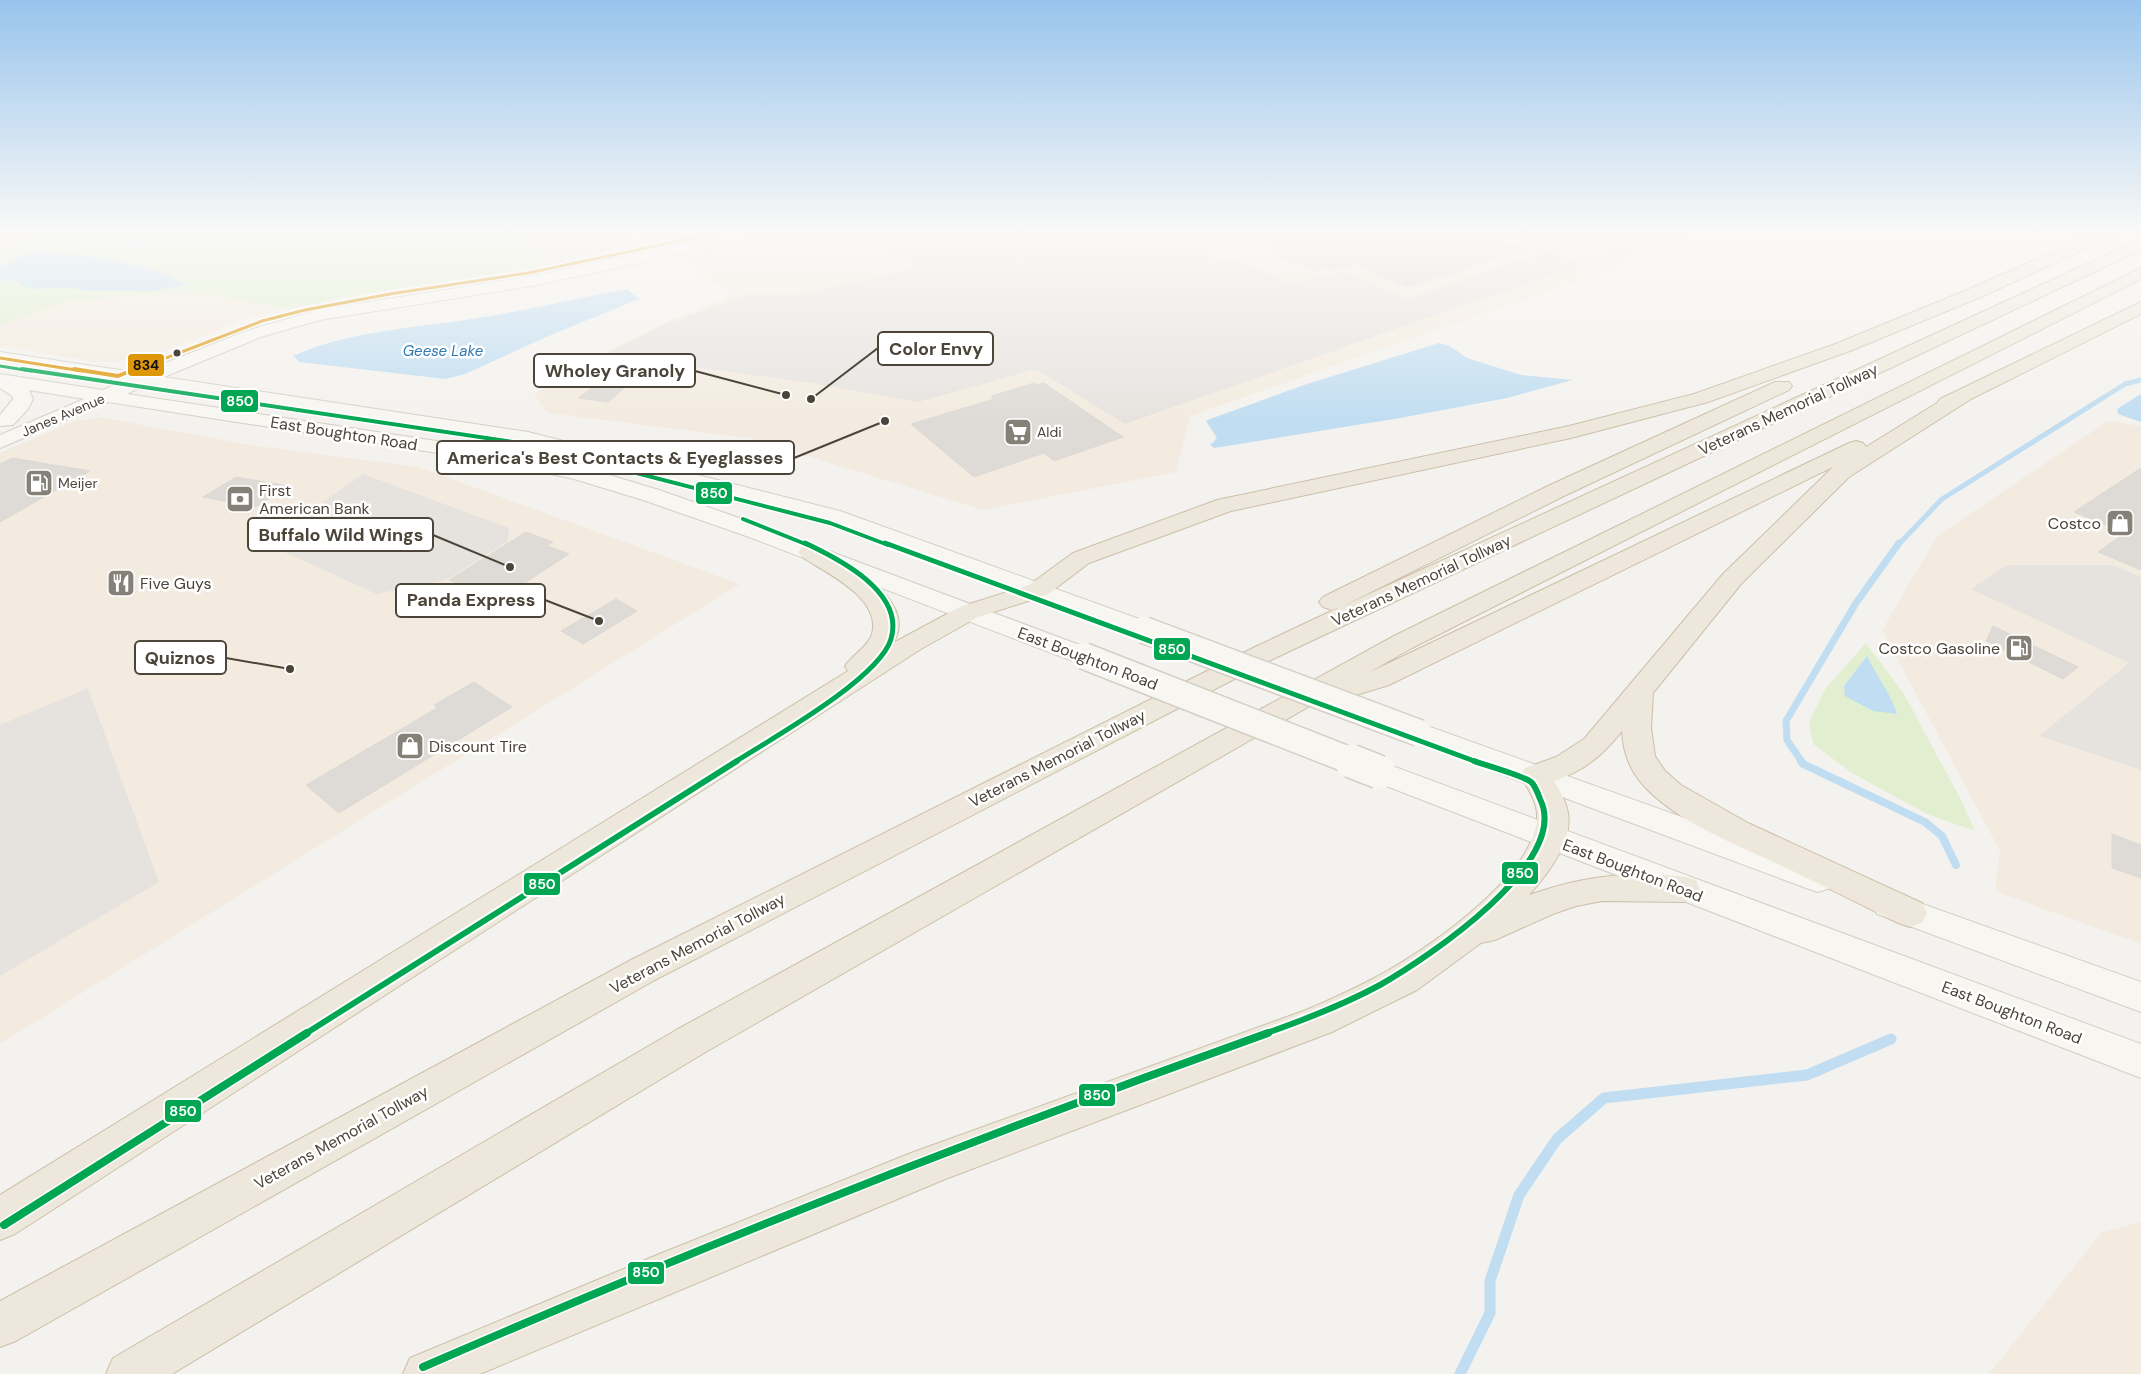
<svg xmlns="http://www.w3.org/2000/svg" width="2141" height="1374" font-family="'DM Sans',sans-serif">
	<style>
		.residential { fill: #e7e4dc }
		.commercial { fill: #f3ebdf }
		.industrial { fill: #e6e2de }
		.green { fill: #e1eecf }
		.parking { fill: #e6e3df }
		.water { fill: #c0ddf1 }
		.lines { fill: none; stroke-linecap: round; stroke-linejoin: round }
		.stream-far3 { stroke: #c0ddf1; stroke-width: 5 }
		.stream-far2 { stroke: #c0ddf1; stroke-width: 7 }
		.stream-far1 { stroke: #c0ddf1; stroke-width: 8 }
		.stream { stroke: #c0ddf1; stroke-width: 11 }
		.building { fill: #dedbd6; stroke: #dcd9d4 }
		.street-casing { stroke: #d2d0cb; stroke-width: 2 }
		.secondary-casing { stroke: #d3cfc5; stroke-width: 2 }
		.highway-casing { stroke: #ccbfa9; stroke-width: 2 }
		.street { fill: #fdfdfc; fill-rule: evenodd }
		.secondary { fill: #f7f6f1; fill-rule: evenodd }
		.highway { fill: #ede8db; fill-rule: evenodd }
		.secondary-bridge-far1-casing { stroke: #d3cfc5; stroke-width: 29; stroke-linecap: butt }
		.secondary-bridge-casing { stroke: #d3cfc5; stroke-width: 36; stroke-linecap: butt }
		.secondary-bridge-far1 { stroke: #f7f6f1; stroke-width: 26 }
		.secondary-bridge { stroke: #f7f6f1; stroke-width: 33 }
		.bus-1-far1-casing { stroke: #fff; stroke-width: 5.5 }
		.bus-1-casing { stroke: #fff; stroke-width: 7 }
		.bus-2-far4-casing { stroke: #fff; stroke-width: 5.5 }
		.bus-2-far3-casing { stroke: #fff; stroke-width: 7 }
		.bus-2-far2-casing { stroke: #fff; stroke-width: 9 }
		.bus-2-far1-casing { stroke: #fff; stroke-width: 10 }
		.bus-2-casing { stroke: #fff; stroke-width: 11 }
		.bus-1-far1 { stroke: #dd9709; stroke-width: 3 }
		.bus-1 { stroke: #dd9709; stroke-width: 4 }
		.bus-2-far4 { stroke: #00a651; stroke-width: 3 }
		.bus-2-far3 { stroke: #00a651; stroke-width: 4 }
		.bus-2-far2 { stroke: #00a651; stroke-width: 5 }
		.bus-2-far1 { stroke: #00a651; stroke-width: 6 }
		.bus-2 { stroke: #00a651; stroke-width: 8 }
		.bus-dot { fill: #4b4439; stroke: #fff; stroke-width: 2 }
		.labels { text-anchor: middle; stroke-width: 5; stroke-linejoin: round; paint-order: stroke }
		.far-street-label { font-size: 14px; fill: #4b4439; stroke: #fff }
		.far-poi-label { font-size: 14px; fill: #4b4439; stroke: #fff; text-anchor: start }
		.far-water-label { font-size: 15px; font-style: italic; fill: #2e7ab2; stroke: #fff }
		.street-label { font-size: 16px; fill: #4b4439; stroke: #fff }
		.poi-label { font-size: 16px; fill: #4b4439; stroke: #fff; text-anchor: start }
		.leader { fill: none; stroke: #4b4439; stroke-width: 2 }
		.callout-dot { fill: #4b4439; stroke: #fff; stroke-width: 2 }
		.callout { fill: #fff; stroke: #4b4439; stroke-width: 2 }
		.callout-label { font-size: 18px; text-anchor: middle; font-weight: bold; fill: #4b4439 }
		.line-badge { stroke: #fff; stroke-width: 2 }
		.badge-label { font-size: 14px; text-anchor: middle; font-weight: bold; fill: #fff }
		.pale-badge-label { font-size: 14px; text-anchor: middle; font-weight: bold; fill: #111 }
	</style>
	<rect width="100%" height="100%" fill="#f4f2ee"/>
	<path class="residential" d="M 515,231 L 710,231 L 619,248 L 546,266 Z"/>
	<path class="commercial" d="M 779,231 L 1549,231 L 1634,261 L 1190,416 L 1176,472 L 983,510 L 748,438 L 548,413 L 534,394 L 597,356 L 654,327 L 733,295 L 712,282 L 687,260 L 688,255 L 702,248 Z
		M 0,232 L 32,239 L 0,250 Z
		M 191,291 L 287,309 L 252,317 L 150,356 L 128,361 L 96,362 L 0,346 L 0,326 L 68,301 Z
		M 99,417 L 251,445 L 419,467 L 740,584 L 0,1044 L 0,453 L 72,422 Z
		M 2108,421 L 2141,426 L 2141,944 L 1995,891 L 2000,851 L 1882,630 L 1937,536 Z
		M 2141,1222 L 2141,1374 L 1989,1374 L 2101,1233 Z"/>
	<path class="industrial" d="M 1549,231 L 1697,231 L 1621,256 Z"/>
	<path class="green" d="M 0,231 L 515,231 L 546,266 L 367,293 L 287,309 L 191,291 L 69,301 L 0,326 L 0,250 L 31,239 Z
		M 1866,643 L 1904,694 L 1961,800 L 1975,831 L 1927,814 L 1852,773 L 1813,744 L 1809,722 L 1826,688 Z"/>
	<path class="parking" d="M 859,231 L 1158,231 L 1212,257 L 1241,261 L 1292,285 L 1342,271 L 1408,299 L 1548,251 L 1582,264 L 1125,424 L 1036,369 L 918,402 L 811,383 L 605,355 L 660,326 L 745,295 L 801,295 L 915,268 Z
		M 363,474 L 509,528 L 508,541 L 446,580 L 376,594 L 265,543 Z
		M 2007,565 L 2112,565 L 2141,577 L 2141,770 L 2039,736 L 2129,663 L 1971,589 Z
		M 88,688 L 159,882 L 0,976 L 0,725 Z"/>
	<path class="water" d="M 91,231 L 218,231 L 173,244 L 131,247 L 86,242 Z
		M 39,250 L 106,259 L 141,267 L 166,274 L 185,285 L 153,291 L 90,291 L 71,288 L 34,289 L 24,286 L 17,281 L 0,281 L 0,267 L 26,254 Z
		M 627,289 L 639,299 L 546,337 L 465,374 L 445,379 L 300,362 L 293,356 C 351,330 416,328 478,318 C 528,310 578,298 627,289 Z
		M 1439,343 L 1450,346 L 1467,358 L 1521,375 L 1573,380 L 1507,398 L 1400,418 L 1214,448 L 1210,445 L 1217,438 L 1206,421 L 1210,419 L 1307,384 Z
		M 2141,394 L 2141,422 L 2118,414 L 2117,409 Z
		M 1867,656 C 1877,677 1890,692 1897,714 L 1873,711 L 1845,696 L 1844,686 Z"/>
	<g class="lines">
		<path class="stream-far3" d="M 1898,545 L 1942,499 L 2125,384 L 2141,380"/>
		<path class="stream-far2" d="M 1802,762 L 1787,740 L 1786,721 L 1856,603 L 1899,543"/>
		<path class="stream-far1" d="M 1801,761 L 1803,764 L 1925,822 L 1942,836 L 1956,865"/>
		<path class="stream" d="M 1460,1374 L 1490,1313 L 1490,1281 L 1519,1195 L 1557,1139 L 1604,1098 L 1807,1075 L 1891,1039"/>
	</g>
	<path class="building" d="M 1237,231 L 1475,231 L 1525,249 L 1408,287 L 1354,264 L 1333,270 L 1326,267 L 1313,271 L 1271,252 L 1280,250 Z
		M 614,369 L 642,373 L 608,402 L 579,398 Z
		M 1034,383 L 1037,385 L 1044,383 L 1123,437 L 1054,461 L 1044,453 L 974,477 L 911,424 L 994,399 L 991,396 Z
		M 12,458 L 90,471 L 0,522 L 0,464 Z
		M 2141,468 L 2141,570 L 2098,552 L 2125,533 L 2074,512 Z
		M 236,477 L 289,486 L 256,507 L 203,497 Z
		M 526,532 L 553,542 L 547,546 L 569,554 L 499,600 L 449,580 Z
		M 616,599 L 637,611 L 583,644 L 561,631 Z
		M 1993,626 L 2078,667 L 2063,679 L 1986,641 Z
		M 474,682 L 512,707 L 339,813 L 306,785 L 437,708 L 434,705 Z
		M 2112,834 L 2141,845 L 2141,878 L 2112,868 Z"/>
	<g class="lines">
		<defs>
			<path id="street" d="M 628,231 L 639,231 L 660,253 L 660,257 L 652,257 Z"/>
			<path id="secondary" d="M 746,231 L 773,231 L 765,236 L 532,286 L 320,320 L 261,337 L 164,377 L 528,432 L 840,511 L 1153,624 L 1157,630 L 1153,636 L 1144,638 L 1135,636 L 824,521 L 520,442 L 145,385 L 127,394 L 489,449 L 586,468 L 659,490 L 765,527 L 1093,650 L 1097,656 L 1093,662 L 1084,664 L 1075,662 L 749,537 L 643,500 L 574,479 L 489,461 L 108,402 L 0,448 L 0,435 L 84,399 L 29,390 L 33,399 L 28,409 L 13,425 L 0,426 L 0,415 L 13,399 L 12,396 L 0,388 L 0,374 L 103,390 L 121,382 L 0,364 L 0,352 L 140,373 L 249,330 L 318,310 L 532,276 Z
				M 1419,723 L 1830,870 L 1834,879 L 1830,888 L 1818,892 L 1806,888 L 1409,740 L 1405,733 L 1409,726 Z
				M 1379,761 L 2141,1044 L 2141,1078 L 1368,779 L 1364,772 L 1368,765 Z
				M 1889,892 L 2141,982 L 2141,1012 L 1877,914 L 1872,905 L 1877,896 Z"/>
			<path id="highway" d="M 2101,231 L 2121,231 L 2118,234 L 1981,297 L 1850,351 L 1708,402 L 1571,438 L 1231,511 L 1089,563 L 1047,595 L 978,617 L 921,649 L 15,1234 L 0,1240 L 0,1195 L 848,671 L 845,666 C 852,655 868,647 872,634 C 882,598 826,573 802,557 L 798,552 L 802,547 C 818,543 830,554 844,562 C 869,578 915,608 893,643 L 960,607 L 1029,585 L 1073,553 L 1217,500 L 1569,426 L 1694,394 L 1838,343 L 1969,289 Z
				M 2141,239 L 2141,250 L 1273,659 L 655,980 L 16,1341 L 0,1347 L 0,1301 L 631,960 L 1255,647 L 1340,607 L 1332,610 L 1323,607 L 1319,602 L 1323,597 L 1548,486 L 1775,382 L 1789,382 L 1792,386 L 1789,390 L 1564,496 L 1343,606 Z
				M 2141,268 L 2141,279 L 1412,648 L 1368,673 L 1849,443 L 1856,441 L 1863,443 L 1866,447 L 1937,403 L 1940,399 L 2141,302 L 2141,314 L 1971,399 L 1849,477 L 1741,584 L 1653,693 L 1651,728 L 1655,756 L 1665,771 L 1681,785 L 1748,823 L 1922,903 L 1927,913 L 1922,923 L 1910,927 L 1898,923 C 1858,903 1818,883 1778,864 C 1735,844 1677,822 1644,786 C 1630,771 1623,752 1622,731 C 1601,757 1585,770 1554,781 C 1560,791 1566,801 1568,813 C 1573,842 1547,875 1529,895 C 1571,880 1609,873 1654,875 C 1668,875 1682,875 1696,880 L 1700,889 L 1696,898 L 1684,902 L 1602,901 L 1576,906 L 1553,914 L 1495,940 L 1481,943 L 1417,990 L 1332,1032 L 943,1180 L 480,1374 L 403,1374 L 410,1358 L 657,1255 L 911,1153 L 1306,1010 C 1336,997 1365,984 1392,968 C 1436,943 1535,872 1537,818 C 1538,803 1528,789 1521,776 L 1525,768 L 1556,757 L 1584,739 L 1723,574 L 1833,467 L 1843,462 L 1389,685 L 1340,700 L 1329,695 L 704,1053 L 172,1374 L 106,1374 L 113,1358 L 678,1029 L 1394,636 Z"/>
		</defs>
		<use href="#street" class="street-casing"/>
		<use href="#secondary" class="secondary-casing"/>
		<use href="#highway" class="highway-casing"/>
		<use href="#street" class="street"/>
		<use href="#secondary" class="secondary"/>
		<use href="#highway" class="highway"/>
		<defs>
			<path id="secondary-bridge-far1" d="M 1144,630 L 1419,733
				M 1084,656 L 1354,762"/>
			<path id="secondary-bridge" d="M 1351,761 L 1379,772"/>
		</defs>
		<use href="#secondary-bridge-far1" class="secondary-bridge-far1-casing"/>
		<use href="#secondary-bridge" class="secondary-bridge-casing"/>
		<use href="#secondary-bridge-far1" class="secondary-bridge-far1"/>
		<use href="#secondary-bridge" class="secondary-bridge"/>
		<defs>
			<path id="bus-1-far1" d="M 0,358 L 82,371
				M 132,371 L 262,321 L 305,310 L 390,294 L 528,273 L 727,231"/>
			<path id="bus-1" d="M 74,369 L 118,376 L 135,369"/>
			<path id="bus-2-far4" d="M 0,366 L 31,371"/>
			<path id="bus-2-far3" d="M 22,369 L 520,443 L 830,523 L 888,545
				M 743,519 L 808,545"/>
			<path id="bus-2-far2" d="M 885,543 L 1477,762
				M 735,762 C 771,739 879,679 891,639 C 905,592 839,559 805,543"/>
			<path id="bus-2-far1" d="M 305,1034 L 737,761
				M 1264,1034 C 1304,1020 1343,1005 1380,985 C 1426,959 1572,862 1540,799 C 1538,794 1535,785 1531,782 C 1524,776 1485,765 1474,761"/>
			<path id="bus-2" d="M 4,1225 L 307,1033
				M 423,1367 C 701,1246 982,1135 1268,1033"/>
		</defs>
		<use href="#bus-1-far1" class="bus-1-far1-casing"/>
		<use href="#bus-1" class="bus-1-casing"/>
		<use href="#bus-2-far4" class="bus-2-far4-casing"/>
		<use href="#bus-2-far3" class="bus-2-far3-casing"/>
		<use href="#bus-2-far2" class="bus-2-far2-casing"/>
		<use href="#bus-2-far1" class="bus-2-far1-casing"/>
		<use href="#bus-2" class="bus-2-casing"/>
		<use href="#bus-1-far1" class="bus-1-far1"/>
		<use href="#bus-1" class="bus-1"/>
		<use href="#bus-2-far4" class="bus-2-far4"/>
		<use href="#bus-2-far3" class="bus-2-far3"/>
		<use href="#bus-2-far2" class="bus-2-far2"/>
		<use href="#bus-2-far1" class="bus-2-far1"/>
		<use href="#bus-2" class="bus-2"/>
	</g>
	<linearGradient id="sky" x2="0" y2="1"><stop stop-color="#98c4ec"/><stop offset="0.55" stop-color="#faf9f7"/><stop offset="1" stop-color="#faf9f7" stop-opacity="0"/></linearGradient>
	<rect width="2141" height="423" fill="url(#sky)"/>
	<defs>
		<symbol id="supermarket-square" viewBox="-11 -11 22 22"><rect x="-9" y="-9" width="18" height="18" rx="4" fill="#868178" stroke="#fff"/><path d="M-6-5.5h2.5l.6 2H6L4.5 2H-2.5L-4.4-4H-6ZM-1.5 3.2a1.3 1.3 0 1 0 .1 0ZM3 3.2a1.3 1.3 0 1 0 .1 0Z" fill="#fff"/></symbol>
		<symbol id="fuel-square" viewBox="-11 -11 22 22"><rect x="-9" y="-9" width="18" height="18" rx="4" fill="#868178" stroke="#fff"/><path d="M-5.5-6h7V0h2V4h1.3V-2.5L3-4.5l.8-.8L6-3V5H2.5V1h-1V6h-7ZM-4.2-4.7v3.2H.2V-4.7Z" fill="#fff"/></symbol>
		<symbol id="bank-square" viewBox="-11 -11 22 22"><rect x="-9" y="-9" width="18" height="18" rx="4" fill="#868178" stroke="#fff"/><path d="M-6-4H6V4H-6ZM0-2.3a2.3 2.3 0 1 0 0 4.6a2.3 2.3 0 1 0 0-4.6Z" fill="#fff"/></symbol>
		<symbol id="shop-square" viewBox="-11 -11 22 22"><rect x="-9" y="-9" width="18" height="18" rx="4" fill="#868178" stroke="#fff"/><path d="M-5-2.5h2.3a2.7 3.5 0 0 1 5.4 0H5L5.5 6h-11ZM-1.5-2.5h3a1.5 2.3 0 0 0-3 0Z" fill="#fff"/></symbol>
		<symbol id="restaurant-square" viewBox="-11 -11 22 22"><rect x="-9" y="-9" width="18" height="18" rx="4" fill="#868178" stroke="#fff"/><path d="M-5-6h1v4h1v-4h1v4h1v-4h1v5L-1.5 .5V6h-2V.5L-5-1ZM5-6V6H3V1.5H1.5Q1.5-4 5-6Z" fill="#fff"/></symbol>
	</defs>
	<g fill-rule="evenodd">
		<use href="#supermarket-square" x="1002" y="416" width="32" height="32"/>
		<use href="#fuel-square" x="23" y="467" width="32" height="32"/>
		<use href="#bank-square" x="224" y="483" width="32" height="32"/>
		<use href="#shop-square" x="2104" y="507" width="32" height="32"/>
		<use href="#restaurant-square" x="105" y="567" width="32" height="32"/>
		<use href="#fuel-square" x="2003" y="632" width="32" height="32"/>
		<use href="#shop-square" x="394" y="730" width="32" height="32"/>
	</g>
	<circle class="bus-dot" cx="177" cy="353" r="4.5"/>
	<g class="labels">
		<g class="far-street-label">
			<text transform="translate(63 415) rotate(-23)" y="5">Janes Avenue</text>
		</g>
		<g class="far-poi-label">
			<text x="1037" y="437">Aldi</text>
			<text x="58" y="488">Meijer</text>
		</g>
		<g class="far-water-label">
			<text x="443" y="356">Geese Lake</text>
		</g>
		<g class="street-label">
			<text transform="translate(1788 409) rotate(-25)" y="6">Veterans Memorial Tollway</text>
			<text transform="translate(344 433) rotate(9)" y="6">East Boughton Road</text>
			<text transform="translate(1421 580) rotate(-25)" y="6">Veterans Memorial Tollway</text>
			<text transform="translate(1088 658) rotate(21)" y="6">East Boughton Road</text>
			<text transform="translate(1057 758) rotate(-27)" y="6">Veterans Memorial Tollway</text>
			<text transform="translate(1633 870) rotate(21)" y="6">East Boughton Road</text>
			<text transform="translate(697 943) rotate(-28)" y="6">Veterans Memorial Tollway</text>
			<text transform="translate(2012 1012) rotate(21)" y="6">East Boughton Road</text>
			<text transform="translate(341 1137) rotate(-29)" y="6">Veterans Memorial Tollway</text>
		</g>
		<g class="poi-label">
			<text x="259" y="496">First<tspan x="259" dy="18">American Bank</tspan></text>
			<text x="2101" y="529" text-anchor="end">Costco</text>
			<text x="140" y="589">Five Guys</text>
			<text x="2000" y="654" text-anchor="end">Costco Gasoline</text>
			<text x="429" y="752">Discount Tire</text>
		</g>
	</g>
	<path class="leader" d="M811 399L878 348M786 395L695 371M885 421L794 458M510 567L433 535M599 621L545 600M290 669L226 658"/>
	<g class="callout-dot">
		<circle cx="811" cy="399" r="5"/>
		<circle cx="786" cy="395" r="5"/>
		<circle cx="885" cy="421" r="5"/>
		<circle cx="510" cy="567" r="5"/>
		<circle cx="599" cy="621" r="5"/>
		<circle cx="290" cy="669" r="5"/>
	</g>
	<g class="callout">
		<rect x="878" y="332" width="115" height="33" rx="5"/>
		<rect x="534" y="354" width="161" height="33" rx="5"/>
		<rect x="437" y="441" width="357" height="33" rx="5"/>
		<rect x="248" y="518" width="185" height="33" rx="5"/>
		<rect x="396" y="584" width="149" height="33" rx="5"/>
		<rect x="135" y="641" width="91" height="33" rx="5"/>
	</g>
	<g class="callout-label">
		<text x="936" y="355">Color Envy</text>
		<text x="615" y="377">Wholey Granoly</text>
		<text x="615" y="464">America's Best Contacts &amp; Eyeglasses</text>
		<text x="341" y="541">Buffalo Wild Wings</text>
		<text x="471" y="606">Panda Express</text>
		<text x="180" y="664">Quiznos</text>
	</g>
	<g class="line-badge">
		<rect x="127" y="353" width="38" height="24" rx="5" fill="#dd9709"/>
		<rect x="220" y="389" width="39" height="24" rx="5" fill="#00a651"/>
		<rect x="695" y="481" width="38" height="24" rx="5" fill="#00a651"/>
		<rect x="1153" y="637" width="38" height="24" rx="5" fill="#00a651"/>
		<rect x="1501" y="861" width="38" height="24" rx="5" fill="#00a651"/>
		<rect x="523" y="872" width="38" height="24" rx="5" fill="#00a651"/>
		<rect x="1078" y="1083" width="38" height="24" rx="5" fill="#00a651"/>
		<rect x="164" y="1099" width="38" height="24" rx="5" fill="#00a651"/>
		<rect x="627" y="1261" width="38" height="24" rx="5" fill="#00a651"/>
	</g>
	<g class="badge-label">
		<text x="240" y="406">850</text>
		<text x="714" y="498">850</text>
		<text x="1172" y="654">850</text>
		<text x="1520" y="878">850</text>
		<text x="542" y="889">850</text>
		<text x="1097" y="1100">850</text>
		<text x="183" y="1116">850</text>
		<text x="646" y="1277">850</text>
	</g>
	<g class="pale-badge-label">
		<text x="146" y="370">834</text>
	</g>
</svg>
